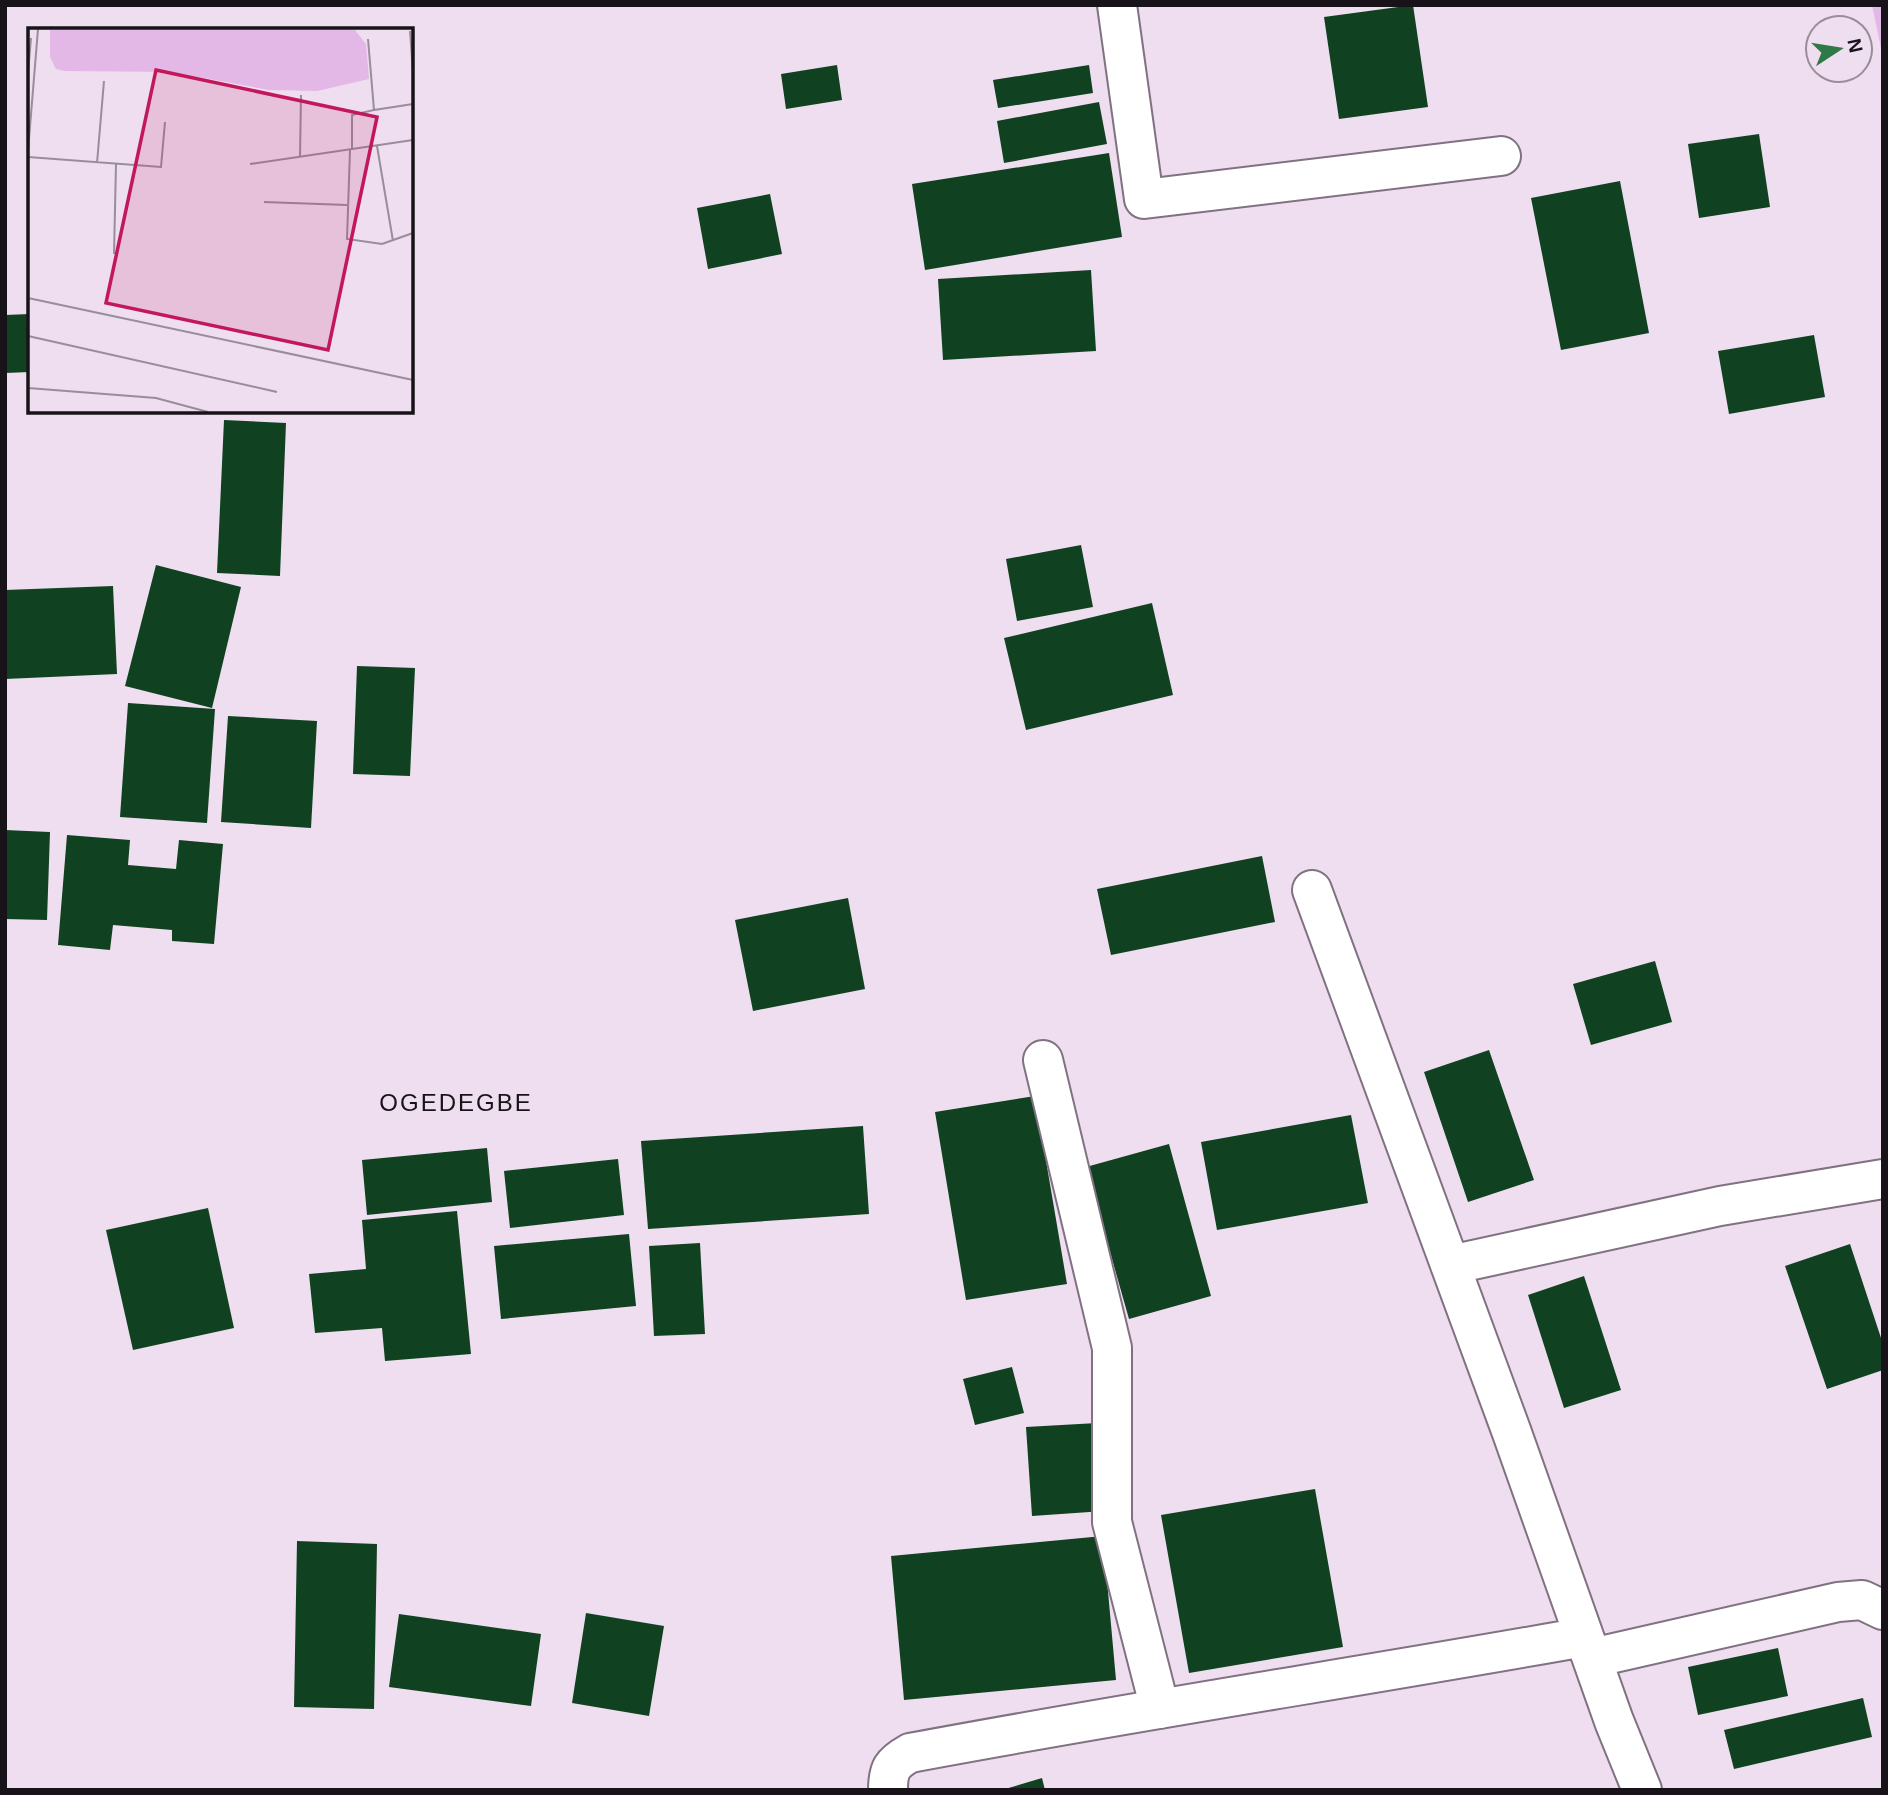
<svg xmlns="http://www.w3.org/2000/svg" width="1888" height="1795" font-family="Arial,sans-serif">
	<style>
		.green { fill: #e4b8e6 }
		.building { fill: #104121 }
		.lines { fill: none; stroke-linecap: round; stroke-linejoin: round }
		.minor-casing { stroke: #807281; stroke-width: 42 }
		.minor { stroke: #fff; stroke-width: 38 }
		.labels { text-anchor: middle; stroke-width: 7; stroke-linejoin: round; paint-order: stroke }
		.quarter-label { font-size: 24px; letter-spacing: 2px; fill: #181319; stroke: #eedeef }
		.inset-road { fill: none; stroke: #988d99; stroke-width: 2 }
		.view { fill: #c2185b; fill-opacity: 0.15; stroke: #c2185b; stroke-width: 3.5 }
		.inset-edge { fill: none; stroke: #181319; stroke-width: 3.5 }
	</style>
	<rect width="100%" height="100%" fill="#eedeef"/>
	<path class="green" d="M 1872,5 L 1883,5 L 1883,58 Z"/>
	<path class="building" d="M 1413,5 L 1428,107 L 1339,119 L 1324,17 Z
		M 837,65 L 842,100 L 786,109 L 781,74 Z
		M 1089,65 L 1093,93 L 998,108 L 993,80 Z
		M 1099,102 L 1107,144 L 1004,163 L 997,121 Z
		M 1759,134 L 1770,207 L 1699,218 L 1688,144 Z
		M 1109,153 L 1122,237 L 925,270 L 912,184 Z
		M 1620,181 L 1649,333 L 1561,350 L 1531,198 Z
		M 770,194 L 782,254 L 708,269 L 697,208 Z
		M 1091,270 L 1096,351 L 943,360 L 938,279 Z
		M 30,314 L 30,372 L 5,373 L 5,315 Z
		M 1814,335 L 1825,397 L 1729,414 L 1718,351 Z
		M 224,420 L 286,423 L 280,576 L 217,573 Z
		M 1081,545 L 1093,607 L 1017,621 L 1006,559 Z
		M 156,565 L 241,587 L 212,708 L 125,686 Z
		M 113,586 L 117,674 L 5,679 L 5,590 Z
		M 1152,603 L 1173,695 L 1026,730 L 1004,638 Z
		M 357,666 L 415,668 L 410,776 L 353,774 Z
		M 128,703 L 215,709 L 207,823 L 120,817 Z
		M 228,716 L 317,721 L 311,828 L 221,822 Z
		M 5,830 L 50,832 L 47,920 L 5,919 Z
		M 67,835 L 130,840 L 128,865 L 176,869 L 179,840 L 223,844 L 214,944 L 172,941 L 172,930 L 113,925 L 110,950 L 58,945 Z
		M 1262,856 L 1275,922 L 1111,955 L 1097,889 Z
		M 848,898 L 865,989 L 753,1011 L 735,920 Z
		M 1655,961 L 1672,1022 L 1591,1045 L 1573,984 Z
		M 1489,1050 L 1534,1180 L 1468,1202 L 1424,1072 Z
		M 1035,1096 L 1067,1284 L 966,1300 L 935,1112 Z
		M 1351,1115 L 1368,1203 L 1217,1230 L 1201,1142 Z
		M 863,1126 L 869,1214 L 648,1229 L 641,1141 Z
		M 1169,1144 L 1211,1296 L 1129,1319 L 1086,1167 Z
		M 487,1148 L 492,1202 L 367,1215 L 362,1160 Z
		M 618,1159 L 624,1215 L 510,1228 L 504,1171 Z
		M 208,1208 L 234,1328 L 133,1350 L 106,1230 Z
		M 457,1211 L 471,1354 L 385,1361 L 382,1328 L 315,1333 L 309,1274 L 366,1269 L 362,1220 Z
		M 629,1234 L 636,1306 L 501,1319 L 494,1246 Z
		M 700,1243 L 705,1334 L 654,1336 L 649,1246 Z
		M 1850,1244 L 1883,1344 L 1883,1370 L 1827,1389 L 1785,1266 Z
		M 1584,1276 L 1621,1390 L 1564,1408 L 1528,1295 Z
		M 1012,1367 L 1024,1413 L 975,1425 L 963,1379 Z
		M 1097,1423 L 1104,1511 L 1032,1516 L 1026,1427 Z
		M 1315,1489 L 1343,1647 L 1189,1673 L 1161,1515 Z
		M 1103,1536 L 1116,1680 L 904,1700 L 891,1556 Z
		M 297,1541 L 377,1544 L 374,1709 L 294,1707 Z
		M 586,1613 L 664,1626 L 649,1716 L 572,1703 Z
		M 399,1614 L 541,1634 L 531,1706 L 389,1687 Z
		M 1778,1648 L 1788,1696 L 1698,1715 L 1688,1667 Z
		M 1863,1698 L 1872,1737 L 1734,1769 L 1724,1730 Z
		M 1042,1778 L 1045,1790 L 1005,1790 L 1005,1789 Z"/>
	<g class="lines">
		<defs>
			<path id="minor" d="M 1117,5 L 1144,199 L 1501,156
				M 1312,890 L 1512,1433 L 1614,1721 L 1642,1790
				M 1043,1060 L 1112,1348 L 1112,1522 L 1160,1709
				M 1450,1265 L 1720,1206 L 1883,1179
				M 1592,1658 L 1838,1602 L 1862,1600 L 1883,1610
				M 888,1790 C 888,1769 892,1763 910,1753 C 1134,1711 1359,1677 1584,1637"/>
		</defs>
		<use href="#minor" class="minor-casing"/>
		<use href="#minor" class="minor"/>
	</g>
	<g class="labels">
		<g class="quarter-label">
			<text x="456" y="1111">OGEDEGBE</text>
		</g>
	</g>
	<g transform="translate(28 28)">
		<rect width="385" height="385" fill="#eedeef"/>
		<path d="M 22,2 L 327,2 L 338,16 L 341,51 L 289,63 L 241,62 L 143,44 L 36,43 L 28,41 L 22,29 Z" fill="#e4b8e6"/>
		<path class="inset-road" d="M 382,3 L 385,44M 0,45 L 3,10M 346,82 L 385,76M 349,118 L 365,213M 322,122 L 319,211 L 354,216 L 385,205M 324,122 L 324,87 L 346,82 L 340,11M 0,123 L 10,1M 0,129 L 133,139 L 137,94M 272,129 L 273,67M 69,135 L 76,53M 222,136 L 385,112M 236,174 L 319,177M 86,226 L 88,136M 0,270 L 385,352M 0,308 L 249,364M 0,360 L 128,370 L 180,384"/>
		<path class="view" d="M 128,42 L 349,89 L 300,322 L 78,275 Z"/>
		<rect width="385" height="385" class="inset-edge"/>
	</g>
	<rect width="1888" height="1795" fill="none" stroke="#181319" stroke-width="14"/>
	<g transform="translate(1839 49) rotate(78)"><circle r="33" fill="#eedeef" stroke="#988d99" stroke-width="2"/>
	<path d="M0-5L12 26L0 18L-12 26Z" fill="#2f7947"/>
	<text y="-10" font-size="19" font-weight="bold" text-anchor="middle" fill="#181319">N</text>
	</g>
</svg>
